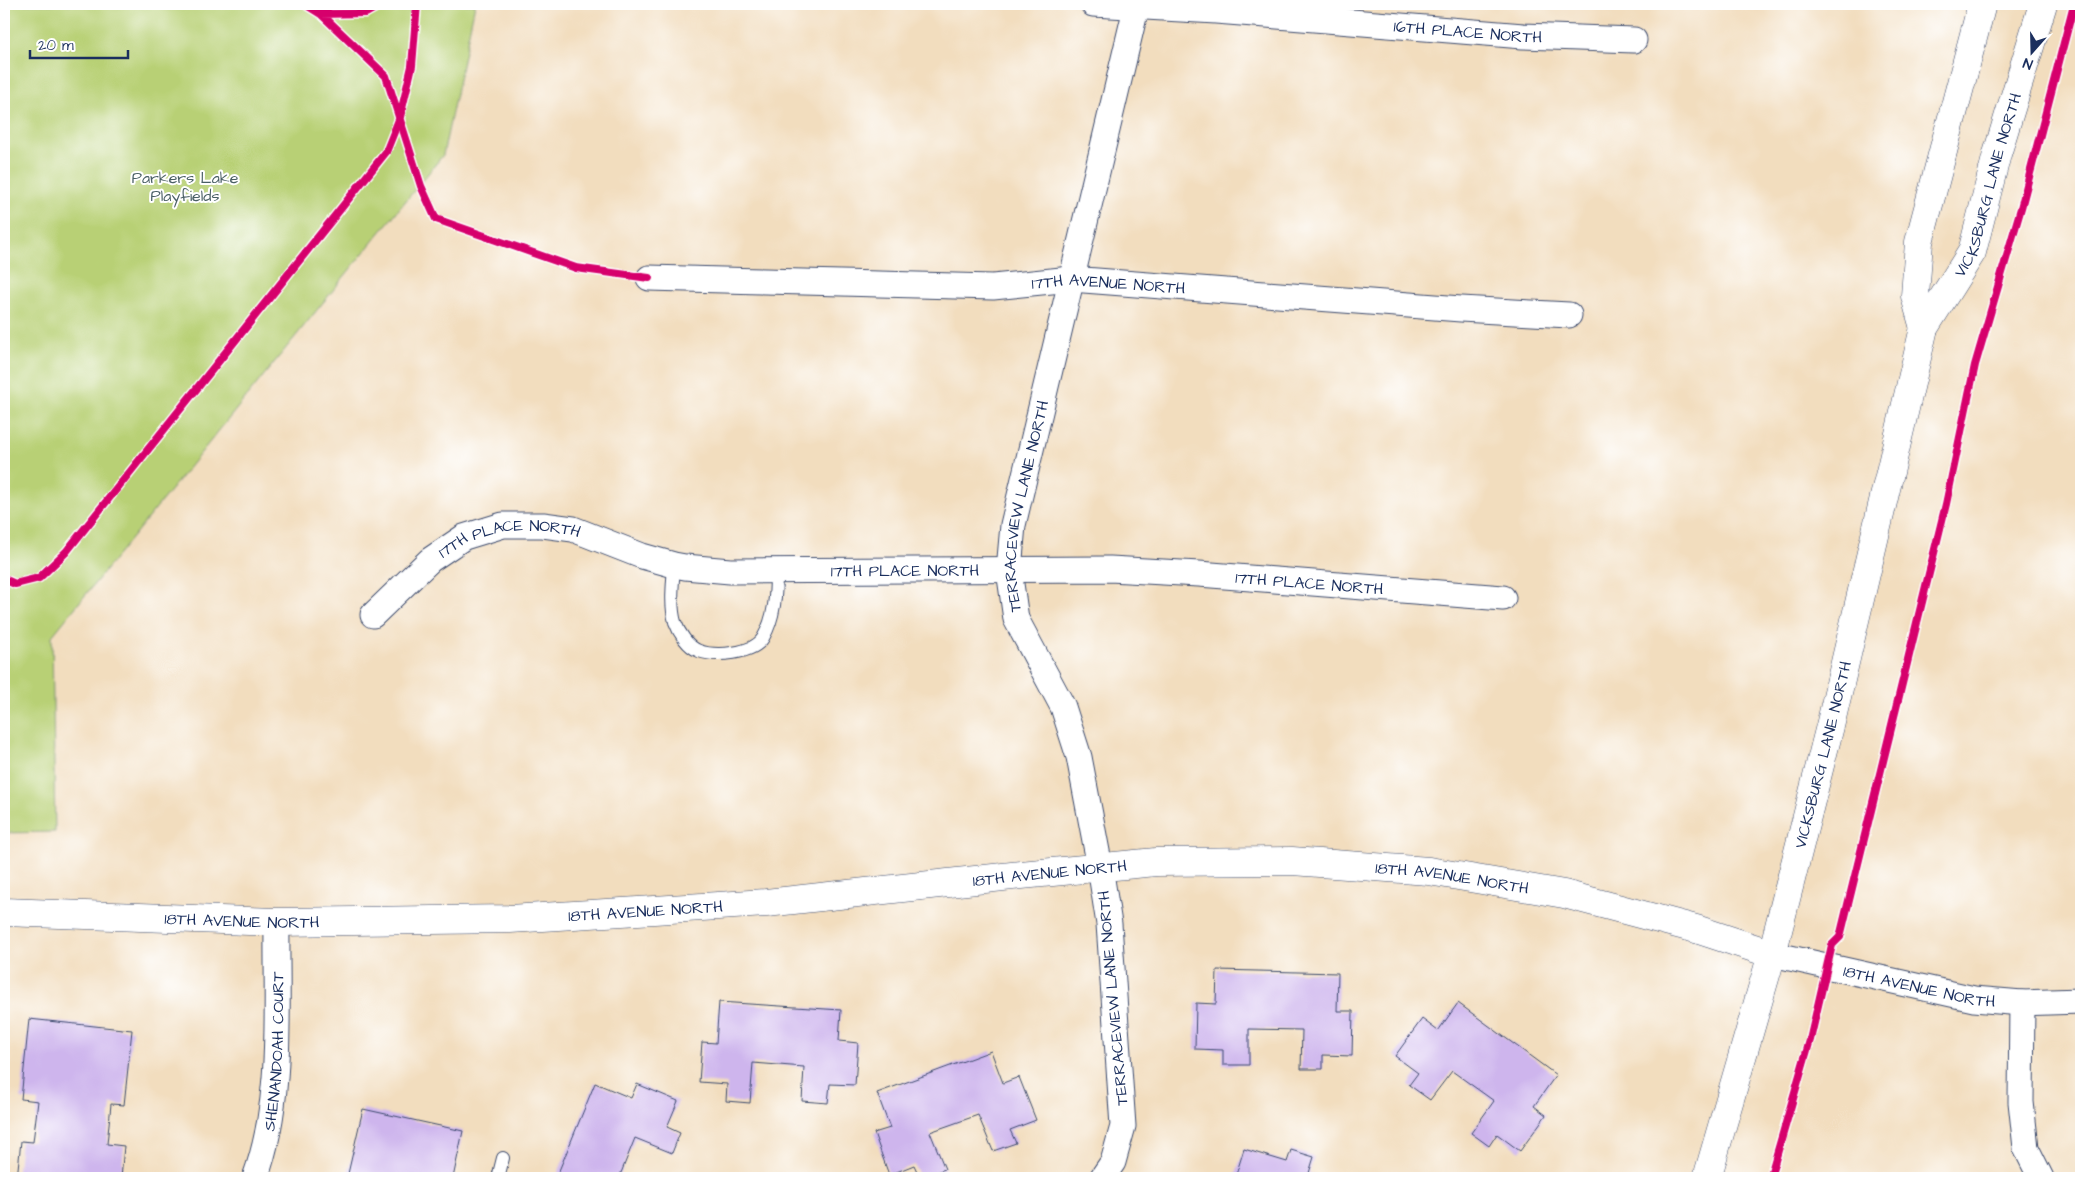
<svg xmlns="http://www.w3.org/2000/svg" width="2085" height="1182" viewBox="0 0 2085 1182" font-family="'Architects Daughter',sans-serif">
<rect width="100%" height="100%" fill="#fff"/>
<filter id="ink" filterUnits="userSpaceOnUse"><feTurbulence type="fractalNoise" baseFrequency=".02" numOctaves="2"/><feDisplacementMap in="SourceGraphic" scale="10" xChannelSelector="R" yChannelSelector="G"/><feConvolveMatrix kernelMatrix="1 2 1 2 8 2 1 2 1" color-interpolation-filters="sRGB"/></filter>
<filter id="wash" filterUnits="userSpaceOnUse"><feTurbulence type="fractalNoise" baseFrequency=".0096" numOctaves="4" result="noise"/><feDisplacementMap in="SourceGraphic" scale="20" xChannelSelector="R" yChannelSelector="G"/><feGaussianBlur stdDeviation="1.12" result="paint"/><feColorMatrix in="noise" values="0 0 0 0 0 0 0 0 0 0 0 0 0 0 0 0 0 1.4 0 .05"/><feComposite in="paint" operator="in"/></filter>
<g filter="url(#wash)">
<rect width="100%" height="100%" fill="#f2ddbe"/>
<path fill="#b8d074" stroke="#6a8069" d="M4 4H475L443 155 52 636 55 832 4 833Z"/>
<g id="blocks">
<path fill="#ceb5ed" d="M1217 970 1338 973 1337 1011H1353L1352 1056 1323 1055V1069H1301L1302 1030 1249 1029V1065H1223V1050L1195 1049 1196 1003 1216 1004Z
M719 1002 841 1010 839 1041 858 1043 855 1085 830 1084 828 1103 802 1101 804 1067 753 1063 750 1103 726 1101 727 1084 699 1082 702 1042 716 1043Z
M1458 1003 1556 1075 1534 1106 1546 1115 1520 1151 1497 1134 1489 1146 1471 1133 1494 1101 1452 1071 1430 1100 1409 1085 1418 1073 1395 1056 1422 1019 1438 1031Z
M29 1019 132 1030 124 1105 111 1104 107 1144 124 1146 121 1178H17L21 1141 33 1142 38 1101 21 1099Z
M991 1051 1003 1083 1019 1077 1036 1120 1010 1130 1016 1143 993 1151 978 1115 930 1132 945 1169 920 1178 914 1165 889 1175 874 1133 890 1128 877 1093Z
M595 1083 631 1098 637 1084 678 1101 667 1127 680 1133 672 1153 635 1138 619 1178H556Z
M363 1109 463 1131 453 1178H347Z
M1244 1149 1287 1162 1291 1150 1314 1157 1309 1173 1325 1178H1235Z"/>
</g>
</g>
<g filter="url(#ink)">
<use href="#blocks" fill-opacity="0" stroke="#3b496c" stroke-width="1"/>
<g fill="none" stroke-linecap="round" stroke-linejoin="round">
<defs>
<path id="service" d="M674 565C673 583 670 604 675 622 679 633 688 647 699 651 716 657 753 654 763 638 775 617 776 594 776 571
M498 1178 503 1158"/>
<g id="minor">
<path id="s1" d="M1093 4 1216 11 1523 36 1634 40"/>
<path id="s2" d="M649 278 993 287 1071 279 1461 309 1569 315"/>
<path id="s3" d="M373 615 430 560 464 537 503 525H543L573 529 642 556 674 565 685 567 730 571 1110 569 1199 574 1503 598"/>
<path id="s4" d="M1772 954 1974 999 2022 1003 2081 1001"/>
<path d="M2022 1003 2021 1102 2026 1148 2041 1178"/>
<path id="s5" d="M255 1178C284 1100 276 1004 277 922"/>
<path id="s6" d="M1102 1178 1113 1162 1123 1126 1109 924 1100 867 1079 757 1063 707 1016 619 1009 570 1013 525 1137 4"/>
</g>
<g id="tertiary">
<path id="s7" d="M4 912 277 922 510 919 766 903 1021 875 1156 862 1292 861 1429 871 1564 894 1696 929 1772 954"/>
</g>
<g id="secondary">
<path d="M1924 328 1915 296 1919 242 1982 4"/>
<path id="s8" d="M1707 1178 1772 954 1831 722 1924 328 1972 252 1997 154 2043 4"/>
</g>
</defs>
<use href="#service" stroke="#3b496c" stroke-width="14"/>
<use href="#minor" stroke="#3b496c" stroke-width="27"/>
<use href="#tertiary" stroke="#3b496c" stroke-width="29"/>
<use href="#secondary" stroke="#3b496c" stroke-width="29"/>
<use href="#service" stroke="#fff" stroke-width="12"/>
<use href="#minor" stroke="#fff" stroke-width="25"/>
<use href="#tertiary" stroke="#fff" stroke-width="28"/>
<use href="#secondary" stroke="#fff" stroke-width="28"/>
<defs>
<path id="cycleway" d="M305 4 321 14 366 13 382 4
M321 14 386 76 421 186 436 219 576 268 649 278
M4 579 15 584 39 578 66 552 386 152 400 117 412 66 417 4
M1770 1178 1810 1040 1832 945 1840 937 1946 504 1975 365 2021 208 2074 4"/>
</defs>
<use href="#cycleway" stroke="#fff" stroke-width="11"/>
<use href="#cycleway" stroke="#d6006c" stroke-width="8"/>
</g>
</g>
<g text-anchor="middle" stroke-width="4" stroke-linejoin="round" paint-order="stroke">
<g font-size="16" fill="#1b2f5e" stroke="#fff">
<text dy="6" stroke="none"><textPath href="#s1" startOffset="376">16TH PLACE NORTH</textPath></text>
<text dy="6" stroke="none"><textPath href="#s8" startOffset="1036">VICKSBURG LANE NORTH</textPath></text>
<text dy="6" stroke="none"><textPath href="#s2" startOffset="460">17TH AVENUE NORTH</textPath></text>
<text dy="6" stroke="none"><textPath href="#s6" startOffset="696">TERRACEVIEW LANE NORTH</textPath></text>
<text dy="6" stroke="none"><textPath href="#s3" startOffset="165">17TH PLACE NORTH</textPath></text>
<text dy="6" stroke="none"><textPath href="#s3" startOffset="570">17TH PLACE NORTH</textPath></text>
<text dy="6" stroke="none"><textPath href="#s3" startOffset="975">17TH PLACE NORTH</textPath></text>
<text dy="6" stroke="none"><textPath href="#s8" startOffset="439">VICKSBURG LANE NORTH</textPath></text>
<text dy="6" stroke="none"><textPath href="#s7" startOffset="1048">18TH AVENUE NORTH</textPath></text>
<text dy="6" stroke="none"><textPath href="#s7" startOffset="1452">18TH AVENUE NORTH</textPath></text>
<text dy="6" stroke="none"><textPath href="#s7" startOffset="642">18TH AVENUE NORTH</textPath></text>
<text dy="6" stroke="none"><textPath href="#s7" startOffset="238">18TH AVENUE NORTH</textPath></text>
<text dy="6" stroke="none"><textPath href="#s4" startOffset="151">18TH AVENUE NORTH</textPath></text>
<text transform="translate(1112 998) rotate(-95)" y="6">TERRACEVIEW LANE NORTH</text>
<text dy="6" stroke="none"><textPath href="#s5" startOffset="129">SHENANDOAH COURT</textPath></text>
</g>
<g font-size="16" fill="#4a5f65" stroke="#fff">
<text x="185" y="183">Parkers Lake<tspan x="185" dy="18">Playfields</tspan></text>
</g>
</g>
<rect width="2085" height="1182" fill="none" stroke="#fff" stroke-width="20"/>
<g transform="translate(2032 52) rotate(200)" stroke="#ffffff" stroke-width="4" paint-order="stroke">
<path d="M0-4L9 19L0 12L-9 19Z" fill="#1b2f5e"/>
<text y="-8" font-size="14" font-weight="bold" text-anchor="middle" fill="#1b2f5e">N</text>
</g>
<path d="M30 50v8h98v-8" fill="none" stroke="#1b2f5e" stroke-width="2.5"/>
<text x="38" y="50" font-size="15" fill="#1b2f5e" stroke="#ffffff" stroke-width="4" paint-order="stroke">20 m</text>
</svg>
